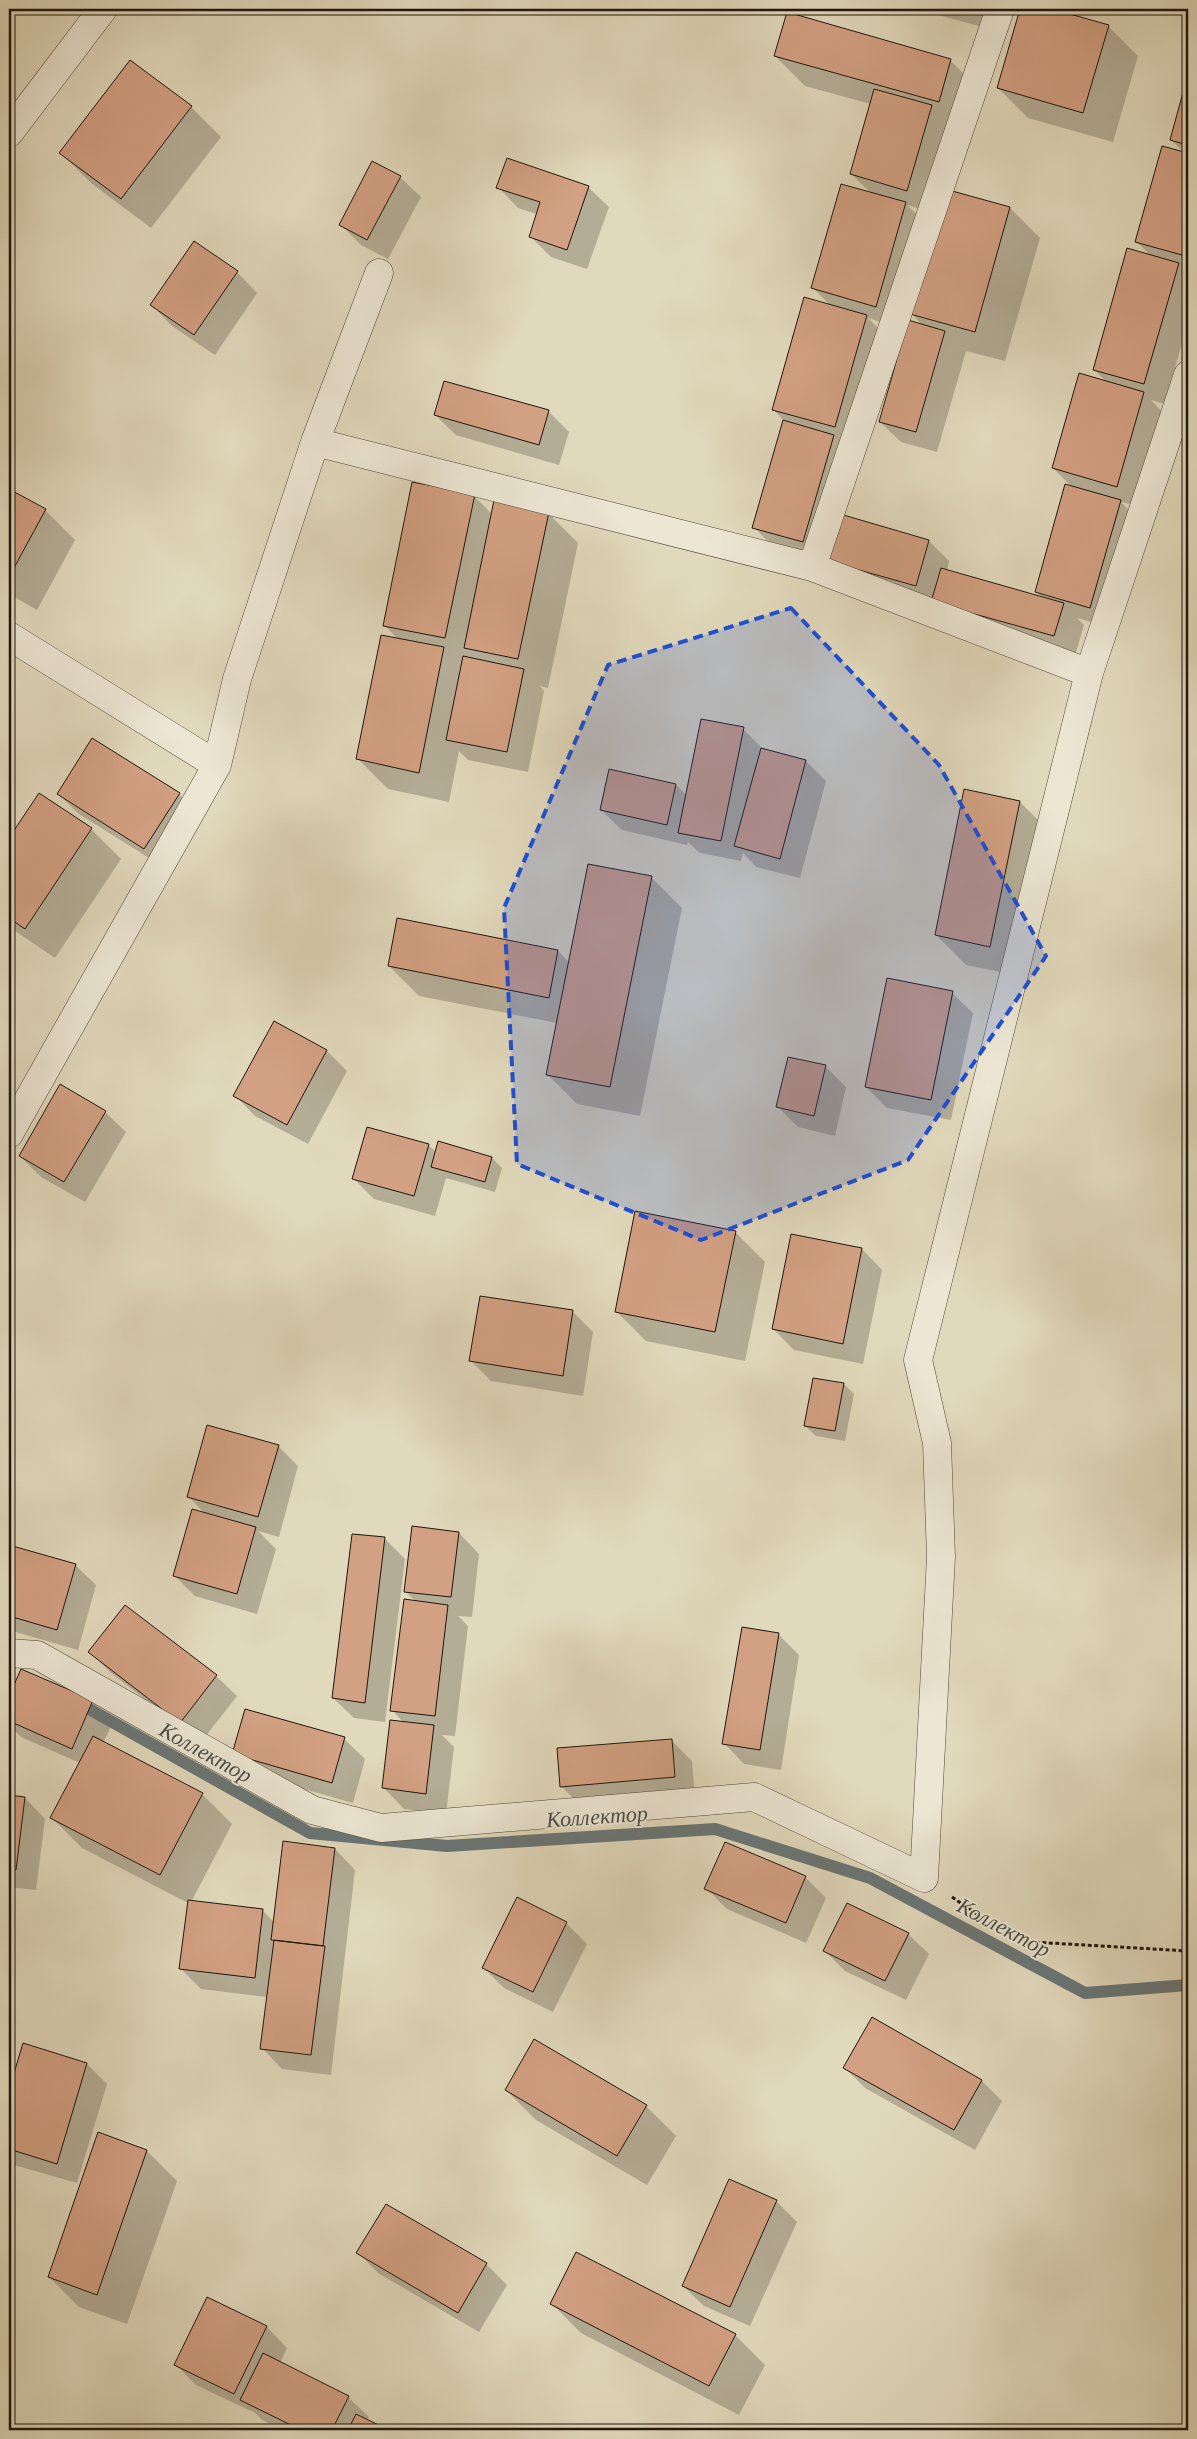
<svg xmlns="http://www.w3.org/2000/svg" width="1197" height="2439" viewBox="0 0 1197 2439" font-family="Cardo,serif">
<rect width="100%" height="100%" fill="#e1d9bc"/>
<filter id="stains"><feTurbulence type="fractalNoise" baseFrequency=".004" numOctaves="4"/><feColorMatrix values="0 0 0 0 .2 0 0 0 0 .09 0 0 0 0 .02 0 0 0 .5 -.17"/></filter>
<radialGradient id="worn" r=".72"><stop offset=".6" stop-color="#630" stop-opacity="0"/><stop offset="1" stop-color="#630" stop-opacity=".3"/></radialGradient>
<path fill="#0003" d="M916 9H992L986 28Z
M1021 9H1048L1108 26 1138 56 1113 142 1028 118 998 88Z
M775 56 950 60 980 90 927 211 907 205 926 223 897 327 868 318 896 346 865 456 850 452 824 562 774 548 754 527 784 421 773 409 831 306 813 288 871 193 851 174 871 104 805 86Z
M1188 78V271L1184 269 1188 274V321L1165 404 1151 400 1164 414 1138 506 1121 502 1141 522 1111 628 1077 618 1084 625 1075 656 829 561 929 541 949 561 947 571 1043 598 1036 592 1073 488 1053 468 1107 383 1094 369 1151 256 1136 241 1185 153 1171 140Z
M191 107 221 137 151 228 91 183 61 153Z
M400 177 421 197 388 259 361 245 340 224Z
M498 187H588L609 207 587 269 551 257 530 236 537 214 518 208Z
M946 191 1010 208 1040 238 1005 361 966 351 937 452 901 442 880 422 923 326 912 314Z
M237 272 257 293 215 355 172 326 152 305Z
M548 411 569 432 559 465 456 435 435 415Z
M9 491 45 510 75 540 37 610 9 594Z
M474 496 492 514 548 513 578 543 548 688 540 686 544 691 528 772 468 760 459 751 449 802 388 789 358 759 398 639 384 625Z
M743 729 764 750 806 761 826 781 800 878 756 867 743 853 741 861 700 853 688 842 687 845 622 830 601 810 610 770 676 785 687 796Z
M39 794 91 829 121 859 55 958 9 927V840Z
M58 794H179L199 815 165 868 79 814Z
M1020 802 1050 832 1020 976 966 965 936 935Z
M589 865 652 878 682 908 640 1116 577 1104 547 1074 557 1023 419 996 389 966 398 919 558 951 570 963Z
M952 993 973 1013 951 1120 887 1108 866 1087Z
M274 1023 327 1051 347 1071 308 1144 255 1116 235 1095Z
M825 1066 846 1087 835 1136 798 1127 778 1107Z
M105 1112 126 1132 85 1202 41 1177 20 1156Z
M428 1145 436 1152 492 1158 502 1168 495 1192 446 1178 435 1216 374 1199 354 1179Z
M735 1232 765 1262 745 1361 646 1341 616 1311Z
M792 1235 862 1249 882 1270 863 1364 794 1350 773 1329Z
M481 1297 573 1312 593 1332 583 1396 491 1381 471 1361Z
M844 1384 854 1394 845 1441 816 1436 805 1426Z
M278 1446 298 1466 279 1537 258 1531 276 1549 257 1614 195 1596 175 1576 206 1515 189 1497Z
M459 1533 479 1554 472 1617 458 1616 468 1626 455 1736 442 1735 454 1747 446 1814 404 1809 384 1788 404 1723 392 1710 416 1602 405 1591Z
M384 1538 405 1559 385 1722 354 1718 333 1698Z
M9 1546 75 1565 96 1585 78 1650 9 1630Z
M743 1629 779 1635 799 1655 781 1770 744 1764 724 1743Z
M90 1652 216 1676 237 1696 201 1742 111 1673Z
M22 1671 92 1702 113 1722 103 1743 202 1794 232 1824 191 1902 262 1910 275 1923 335 1849 355 1870 331 2075 282 2069 262 2048 267 1997 201 1989 180 1968 188 1903 82 1848 52 1818 80 1763 21 1737 9 1725V1699Z
M344 1739 365 1759 353 1803 254 1775 234 1754Z
M672 1741 692 1761 695 1797 582 1807 561 1786Z
M9 1796 25 1798 45 1819 36 1890 9 1887Z
M805 1877 826 1898 806 1943 727 1909 706 1888Z
M518 1899 566 1923 587 1944 553 2012 504 1988 484 1968Z
M908 1934 929 1954 906 2000 845 1971 824 1950Z
M872 2019 982 2081 1002 2101 975 2150 865 2088 844 2067Z
M24 2045 87 2064 107 2084 77 2183 14 2165 9 2159V2095Z
M506 2090 646 2106 676 2136 647 2185 536 2120Z
M147 2151 177 2181 127 2324 79 2307 49 2277Z
M776 2201 797 2222 750 2326 704 2306 683 2286Z
M386 2206 486 2264 507 2285 479 2332 378 2273 358 2253Z
M208 2298 267 2327 287 2348 280 2363 348 2397 369 2417 367 2421 387 2430H282L262 2420 255 2413 196 2385 175 2364Z
M551 2303 735 2335 765 2365 739 2415 581 2333Z"/>
<g fill="none" stroke-linecap="round" stroke-linejoin="round">
<path stroke="#697676" stroke-width="12" d="M75 1701 310 1833 447 1846 715 1829 870 1878 1085 1993 1188 1985"/>
</g>
<path fill="#d2a082" stroke="#1f150d" d="M1020 9H1052L1109 25 1083 113 997 88Z
M787 12 951 59 939 102 774 56Z
M130 60 192 106 121 199 59 153Z
M1188 74V145L1170 140Z
M874 89 932 105 907 191 850 174Z
M1162 146 1188 153V232L1182 255 1135 242Z
M507 158 589 186 567 250 529 237 540 202 496 188Z
M372 161 401 176 367 240 339 225Z
M841 184 906 202 876 307 811 288Z
M945 189 1010 207 975 332 910 314Z
M194 241 238 271 194 335 150 305Z
M1127 248 1179 263 1144 384 1093 370Z
M804 297 867 315 835 427 772 410Z
M908 320 945 331 916 432 879 422Z
M1079 373 1144 392 1117 487 1052 468Z
M444 381 549 410 539 445 434 415Z
M783 420 834 435 803 542 752 528Z
M412 482 475 494 445 638 383 626Z
M1065 484 1121 500 1090 608 1035 592Z
M9 489 46 509 9 577Z
M494 500 549 512 518 659 464 648Z
M840 514 929 540 916 586 827 561Z
M941 568 1064 603 1054 636 931 602Z
M381 635 444 647 419 773 356 759Z
M463 656 524 669 507 752 446 740Z
M701 719 744 727 721 841 678 833Z
M92 738 180 793 144 849 57 794Z
M761 748 806 760 780 859 734 846Z
M609 769 676 784 667 825 600 810Z
M964 789 1020 801 990 947 935 935Z
M39 793 92 828 25 929 9 918V838Z
M588 864 652 876 610 1087 546 1075Z
M397 918 558 950 549 998 388 966Z
M887 978 953 991 931 1100 865 1087Z
M274 1021 327 1050 287 1125 233 1096Z
M788 1057 826 1065 814 1116 776 1107Z
M60 1084 106 1111 64 1182 19 1156Z
M367 1127 429 1144 414 1196 352 1179Z
M438 1141 492 1157 485 1182 431 1167Z
M635 1211 736 1231 715 1332 615 1312Z
M791 1234 862 1248 843 1344 772 1329Z
M480 1296 573 1310 563 1376 469 1361Z
M813 1378 844 1383 835 1431 804 1426Z
M207 1425 279 1445 258 1517 187 1497Z
M192 1509 256 1527 237 1594 173 1576Z
M412 1526 459 1532 451 1597 404 1592Z
M352 1534 385 1537 365 1703 332 1698Z
M9 1545 76 1564 57 1630 9 1616Z
M404 1599 448 1605 435 1716 390 1711Z
M125 1605 217 1675 180 1723 88 1652Z
M742 1627 779 1633 760 1750 722 1744Z
M21 1669 93 1700 72 1749 9 1721V1696Z
M245 1709 345 1737 332 1783 232 1754Z
M390 1720 434 1725 426 1794 382 1788Z
M93 1736 203 1793 160 1875 50 1818Z
M672 1739 675 1777 560 1787 557 1748Z
M9 1795 25 1797 16 1870 9 1869Z
M283 1841 335 1848 323 1946 271 1940Z
M725 1842 806 1876 786 1923 704 1889Z
M517 1897 567 1922 533 1992 482 1968Z
M188 1900 263 1909 255 1978 179 1969Z
M847 1903 909 1933 885 1981 823 1951Z
M274 1940 325 1946 311 2055 260 2049Z
M872 2017 982 2080 954 2130 843 2068Z
M534 2039 647 2105 617 2156 505 2090Z
M23 2043 87 2063 57 2164 9 2149V2090Z
M98 2132 147 2150 97 2295 48 2277Z
M729 2179 777 2200 730 2307 682 2286Z
M386 2204 487 2263 458 2313 356 2253Z
M576 2252 736 2334 709 2386 550 2304Z
M207 2297 267 2326 234 2394 174 2365Z
M263 2353 349 2396 332 2430H301L240 2400Z
M356 2414 389 2430H348Z"/>
<g fill="none" stroke-linecap="round" stroke-linejoin="round">
<defs>
<path id="minor" d="M9 133 103 9
M315 442 812 567 1089 673
M812 567 1000 9
M9 636 217 765
M9 1134 217 765 237 679 315 442 379 273
M9 1653 37 1655 312 1810 381 1828 754 1797 924 1878 941 1557 937 1443 918 1360 1089 673 1188 375"/>
</defs>
<use href="#minor" stroke="#504639" stroke-width="29"/>
<path stroke="#1f150d" stroke-width="3" stroke-dasharray="4 2.5" stroke-linecap="butt" d="M952 1897 1016 1941 1188 1951"/>
<use href="#minor" stroke="#ece6d3" stroke-width="28"/>
</g>
<path fill="#1d4ed8" fill-opacity="0.2" stroke="#1d4ed8" stroke-width="4" stroke-dasharray="10 6" stroke-linejoin="round" d="M791 608 939 765 1046 956 908 1160 701 1240 517 1164 504 908 608 665Z"/>
<g text-anchor="middle" stroke-width="4" stroke-linejoin="round" paint-order="stroke">
<g font-size="22" font-style="italic" fill="#4a4e4a" stroke="#ece6d3">
<text transform="translate(206 1752) rotate(29)" y="8">Коллектор</text>
<text transform="translate(597 1816) rotate(-4)" y="8">Коллектор</text>
<text transform="translate(1004 1927) rotate(28)" y="8">Коллектор</text>
</g>
</g>
<rect width="1197" height="2439" fill="none" stroke="#e1d9bc" stroke-width="30"/>
<rect x="10" y="10" width="1177" height="2419" fill="none" stroke="#1f150d" stroke-width="2.5"/>
<rect x="15" y="15" width="1167" height="2409" fill="none" stroke="#1f150d"/>
<rect width="100%" height="100%" filter="url(#stains)"/>
<rect width="100%" height="100%" fill="url(#worn)"/>
</svg>
